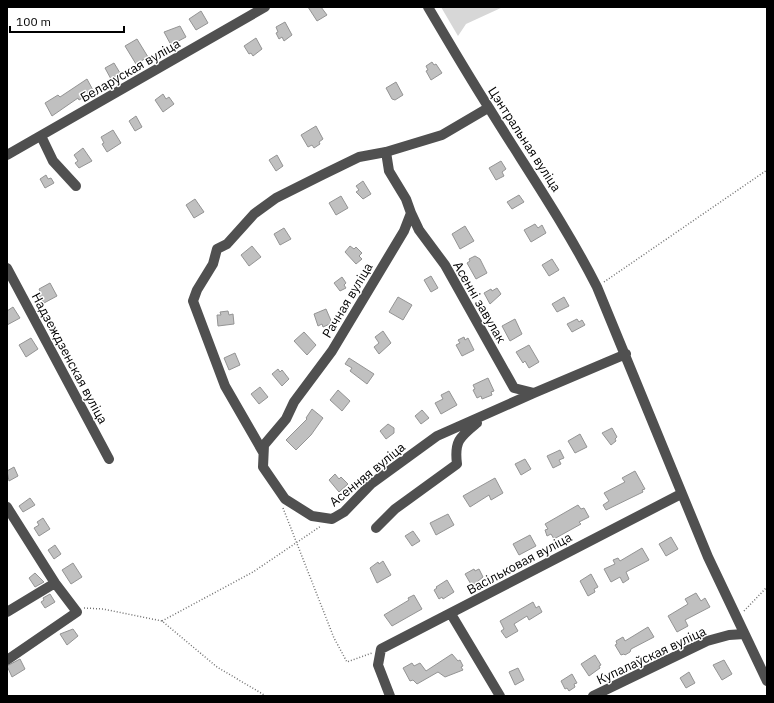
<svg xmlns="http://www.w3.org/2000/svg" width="774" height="703" viewBox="0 0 774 703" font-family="'IBM Plex Sans',sans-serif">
<rect width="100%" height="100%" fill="#fff"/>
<path fill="#d7d7d7" d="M441 7H503L466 24 458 36Z"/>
<path fill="#c0c0c0" stroke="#949494" d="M308 7H321L327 15 317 21Z
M201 11 208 23 196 30 189 19Z
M285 22 292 35 284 41 282 37 279 39 276 33 278 32 276 27Z
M180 26 186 37 171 45 164 32Z
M256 38 262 49 253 56 251 53 249 54 244 46Z
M137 39 148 57 136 64 125 46Z
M432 62 434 65 436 64 442 73 431 80 426 71 428 70 426 66Z
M114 63 120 73 111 79 105 68Z
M87 79 94 92 90 94 91 96 86 100 84 97 79 100 78 98 52 116 45 103 58 95 60 97Z
M396 82 403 95 395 100 392 99 386 88Z
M163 94 166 99 169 97 174 104 163 112 155 100Z
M136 116 142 127 135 131 129 121Z
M316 126 323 139 319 142 320 144 314 148 312 145 308 147 301 135Z
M113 130 121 143 107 152 102 144 104 143 101 137Z
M83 148 92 161 79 168 75 163 78 161 74 155Z
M277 155 283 166 276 171 269 160Z
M501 161 506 169 502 172 504 176 496 180 489 168Z
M46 175 48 179 51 178 54 183 45 188 40 179Z
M363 181 371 194 363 199 356 192 359 190 356 186Z
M519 195 524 202 512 209 507 202Z
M341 196 348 208 336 215 329 203Z
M195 199 204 212 194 218 186 205Z
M535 224 538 228 542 225 546 233 531 242 524 230Z
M465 226 474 241 460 249 452 234Z
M284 228 291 239 280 245 274 234Z
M252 246 261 257 249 266 241 255Z
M350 246 354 249 356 247 362 253 359 256 362 259 356 264 345 252Z
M475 256 480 259 487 273 476 279 467 263 470 261 469 259Z
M552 259 559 270 549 276 542 265Z
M431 276 438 288 431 292 424 280Z
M342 277 346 283 344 285 346 288 340 291 334 283Z
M50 283 57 296 44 303 39 295 41 293 39 289Z
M497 288 501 294 490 304 484 293 491 289 492 291Z
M398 297 412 305 403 320 389 312Z
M564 297 569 306 557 312 552 304Z
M13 307 20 318 7 325V311Z
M326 309 332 323 323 327 322 324 318 326 314 314Z
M228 311 229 315 233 314 234 324 218 326 217 315H221L220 312Z
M515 319 522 334 510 341 502 326Z
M577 319 579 322 582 320 585 325 572 332 567 324Z
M383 331 391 343 379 354 374 347 379 343 375 337Z
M304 332 316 345 307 355 294 341Z
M464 337 465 340 468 338 474 350 462 356 456 345 460 343 458 340Z
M31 338 38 349 26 357 19 345Z
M529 345 539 362 529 368 525 361 523 363 516 352Z
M235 353 240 365 229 370 224 358Z
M349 358 374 374 367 384 350 371 352 368 345 364Z
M278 369 280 372 282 370 289 379 282 386 272 374Z
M488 378 494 391 491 392 492 395 482 399 481 396 477 398 473 390 475 389 473 385Z
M260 387 268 397 259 404 251 394Z
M338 390 350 401 342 411 330 400Z
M449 391 457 405 441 414 435 403 443 399 441 395Z
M312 409 323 418 311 435 296 450 286 440 307 419 306 418Z
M422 410 429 418 421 424 415 416Z
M388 424 394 428V433L386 439 380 431Z
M612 428 617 437 615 439 616 441 611 445 602 433Z
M580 434 587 447 575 453 568 441Z
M560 450 564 458 559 460 561 464 553 468 547 456Z
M525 459 531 469 521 475 515 464Z
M14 467 18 476 9 481 7 471Z
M635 471 645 489 642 490 643 492 606 510 603 505 609 501 604 493 625 482 622 478Z
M335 474 339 479 341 477 348 484 339 492 329 480Z
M495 478 503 493 491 500 489 495 470 507 463 496Z
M30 498 35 505 23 512 19 506Z
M578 505 581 509 584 508 589 517 579 522 581 524 554 539 551 534 547 536 545 530 548 529 545 524Z
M448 514 454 525 436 535 430 523Z
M43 518 50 529 39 536 34 528 39 525 37 522Z
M413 531 420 541 412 546 405 536Z
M530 535 536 546 519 555 513 544Z
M671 537 678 549 666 556 659 544Z
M55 545 61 554 54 559 48 550Z
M642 548 649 560 626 572 629 579 623 583 620 577 611 582 604 569 615 564 613 560 618 558 620 561Z
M383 561 391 575 377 583 370 568 378 562 379 564Z
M73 563 82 577 71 584 62 570Z
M474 569 475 571 479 569 483 577 472 586 465 574Z
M35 573 44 582 35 587 29 578Z
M591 574 598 587 594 589 595 592 588 596 580 581Z
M447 580 454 592 443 599 442 597 439 599 434 590 437 588 436 587Z
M696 593 701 601 705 598 710 607 685 620 688 626 677 632 668 616 688 604 685 599Z
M50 594 55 602 45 608 41 602 44 600 43 598Z
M414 595 422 609 392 626 384 615 409 600 408 598Z
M533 602 536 608 539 606 542 612 529 620 527 616 514 624 518 631 506 638 501 631 504 629 500 621Z
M648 627 654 637 631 649 630 652 625 655 624 654 621 655 615 645 617 644 616 641 623 637 625 641Z
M73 629 78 636 67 645 60 634Z
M452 654 458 661 460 660 463 666 461 667 463 670 445 677 438 672 417 684 413 680 410 681 403 668 412 663 414 666 420 663 426 671Z
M595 655 601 665 599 666 600 668 589 676 581 664Z
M20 659 25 669 12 677 7 666Z
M724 660 732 674 722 680 713 665Z
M518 668 524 680 515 685 509 672Z
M689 672 695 683 686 688 680 678Z
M572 674 577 683 574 684 575 687 569 691 567 688 565 689 561 681Z"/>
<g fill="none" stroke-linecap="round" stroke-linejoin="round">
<path stroke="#727272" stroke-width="1.5" stroke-dasharray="1 2" stroke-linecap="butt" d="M604 282 767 170
M283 508 334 638 347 662 372 653
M84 608 103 609 162 621 217 667 266 696
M744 611 767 587
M162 621 253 572 321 526"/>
<path stroke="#505050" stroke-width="10" d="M428 7C448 41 468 75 489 108 526 168 565 224 597 287L708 557 767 681
M41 136 53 161 76 186
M386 152 389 171 406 199 411 213 404 231 332 351 294 402 286 419 264 445 263 467 285 499 312 516 332 519 344 512 371 484 437 436 534 393 626 354
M7 155 265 7
M411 213 419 230 445 265 514 388 534 393
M7 268 109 459
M263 452 225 386 193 301 197 290 213 264 217 249 227 244 254 214 276 198 322 175 359 157 386 152 442 135 488 108
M7 507 55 583 77 612 7 660
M376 528 395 509 457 464C454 441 460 437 477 423
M7 612 55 583
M451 614 500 696
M390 696 378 665 381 649 681 494
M593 696 707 641 729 635 744 634"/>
</g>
<g text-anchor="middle" stroke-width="3" stroke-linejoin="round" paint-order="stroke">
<g font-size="13" fill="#000" stroke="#fff">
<text transform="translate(130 70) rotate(-30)" y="5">Беларуская вуліца</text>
<text transform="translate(525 139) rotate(57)" y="5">Цэнтральная вуліца</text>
<text transform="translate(347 300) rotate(-59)" y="5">Рачная вуліца</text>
<text transform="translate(480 302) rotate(60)" y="5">Асенні завулак</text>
<text transform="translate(70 358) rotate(62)" y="5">Надзеждзенская вуліца</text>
<text transform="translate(367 474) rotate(-39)" y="5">Асенняя вуліца</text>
<text transform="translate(519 563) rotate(-28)" y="5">Васільковая вуліца</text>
<text transform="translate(651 655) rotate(-25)" y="5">Купалаўская вуліца</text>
</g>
</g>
<rect width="774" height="703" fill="none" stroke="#000000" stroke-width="16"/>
<path d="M10 26v6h114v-6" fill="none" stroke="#000000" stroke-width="2"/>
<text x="16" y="26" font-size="12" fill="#000000" stroke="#ffffff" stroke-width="3" paint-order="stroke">100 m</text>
</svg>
